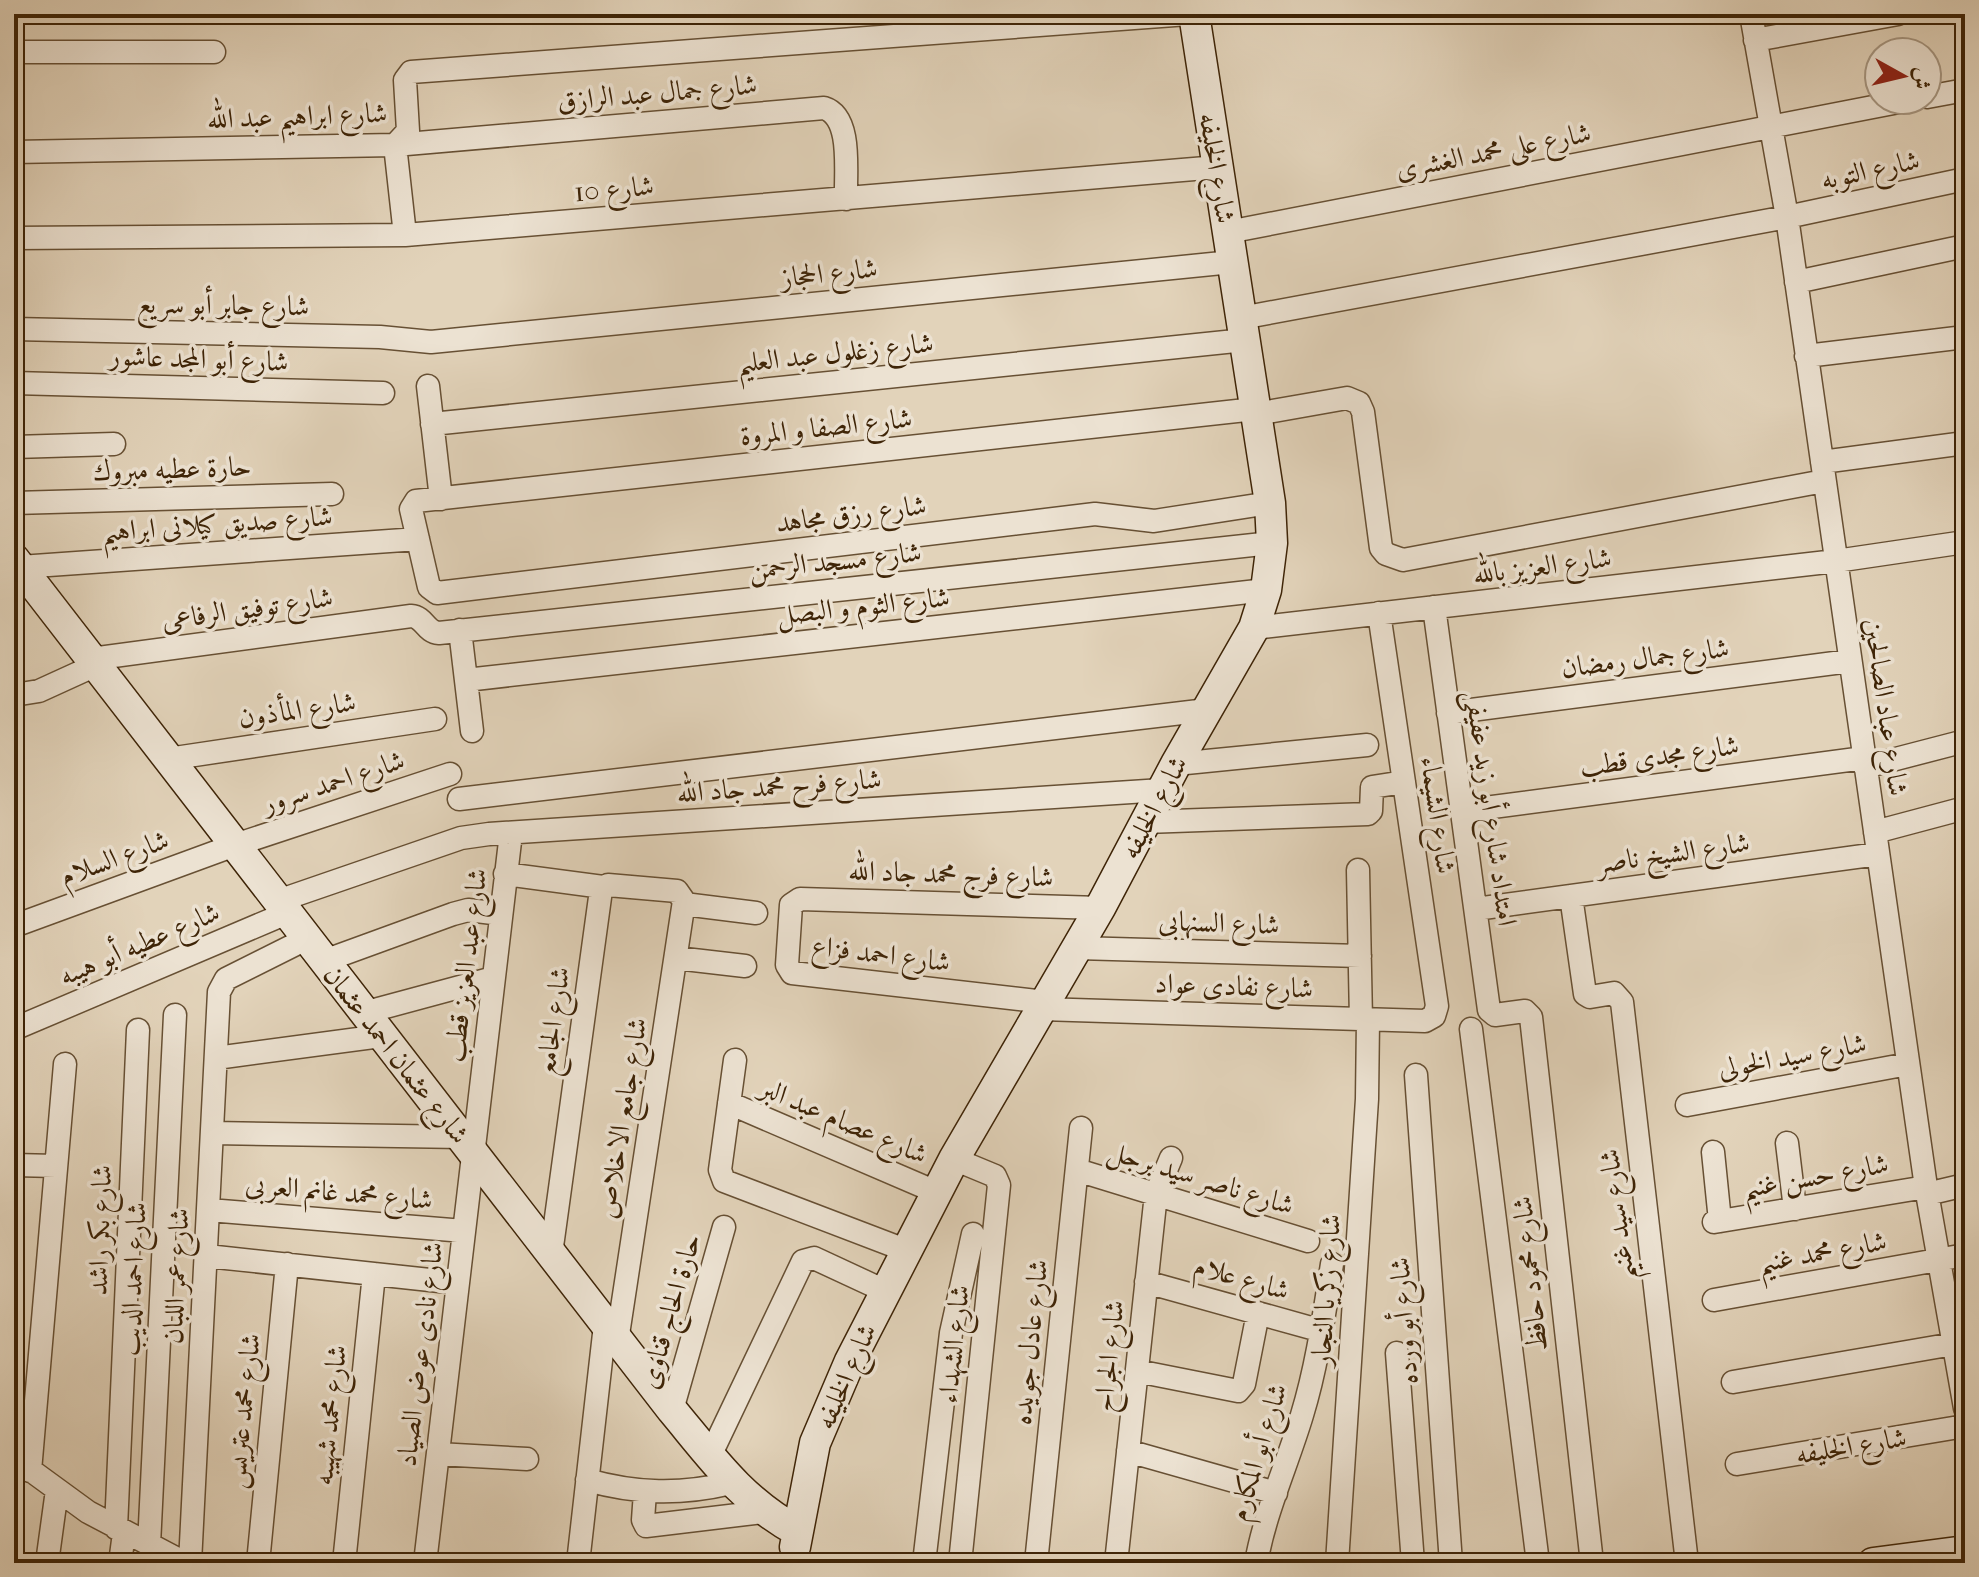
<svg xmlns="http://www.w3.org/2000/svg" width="1979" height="1577" viewBox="0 0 1979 1577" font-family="'IM FELL French Canon',Amiri,serif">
<rect width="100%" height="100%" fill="#e2d3ba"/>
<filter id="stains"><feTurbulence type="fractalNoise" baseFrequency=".0025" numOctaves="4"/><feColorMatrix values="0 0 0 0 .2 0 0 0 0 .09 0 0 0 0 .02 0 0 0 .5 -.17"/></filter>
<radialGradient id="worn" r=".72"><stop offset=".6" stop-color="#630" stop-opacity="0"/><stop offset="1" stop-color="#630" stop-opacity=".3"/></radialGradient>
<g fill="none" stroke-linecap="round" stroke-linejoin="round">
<defs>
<path id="street" d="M1751 14 1787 217 1926 1187 1965 1408
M1755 40 1898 14
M14 52H214
M1927 97 1965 90
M395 145 408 131 405 80 411 72 1188 14
M395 145 405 235
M14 152 395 145 824 108C853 117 845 173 846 199
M1228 232 1909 100
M14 238 405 235 1218 167
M1796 282 1965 246
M1241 318 1787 217 1965 179
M14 329 380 337 431 342 1232 262
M1806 356 1965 337
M14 383 383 393
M428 386 441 499
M1255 409 416 501 411 509 429 587 437 593 1095 514 1154 521 1270 503
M1256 414 1347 398 1359 403 1363 412 1381 548 1386 554 1403 560 1824 481
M432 424 1245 340
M14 447 114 444
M1822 462 1965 443
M14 503 332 494
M20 567 418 539
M1434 607 1489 1010 1495 1015 1525 1011 1531 1017 1592 1563
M1254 628 1836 561 1965 542
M460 630 472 731
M91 659 411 616C425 617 425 632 439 633L1272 543
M466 680 1266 590
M14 695 39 691 96 665
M1448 713 1850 661
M168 759 435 719
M1176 764 1367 745
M1865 767 1965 741
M459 799 1207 710
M1462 811 1864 758
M1145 822 1368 814 1371 811 1372 787 1404 782
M1875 832 1965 808
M1358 870 1361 1020
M505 874 603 887
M1571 896 1585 994 1590 997 1614 993 1622 1002 1687 1563
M278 901 461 838 489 834 1162 790
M684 904 756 913
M1476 909 1878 854
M14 926 235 845 450 774
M1077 948 1360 956
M676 958 745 966
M324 961 453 914 468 910 501 914
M1045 1002 792 973 787 965 791 905 800 899 1100 908
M1041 1009 1425 1021 1434 1016 1437 1006 1379 613
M363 1013 493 978
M14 1029 287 913
M1471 1029 1538 1563
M216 1058 381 1036
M735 1060 720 1170 724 1181 905 1250
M1416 1075 1451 1563
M729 1103 936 1192
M1687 1105 1908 1064
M213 1133 462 1137
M1787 1143 1795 1209
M1713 1152 1720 1221
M954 1159 995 1176 999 1185 960 1563
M14 1165 56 1166
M1077 1170 1308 1241
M1927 1194 1965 1185
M209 1210 464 1231
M1714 1222 1926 1187
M551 1254 601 890 608 885 677 891 684 901 617 1341
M207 1256 458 1283
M1146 1282 1322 1331
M1714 1300 1965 1255
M1397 1353 1413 1563
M1137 1371 1238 1391 1244 1384 1258 1313
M1733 1382 1965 1342
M672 1410 724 1227
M1128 1451 1276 1493
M438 1454 527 1459
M710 1456 803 1261 814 1258 885 1291
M14 1458 88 1512 185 1563
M1737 1464 1965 1426
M30 1471 65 1064
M587 1480C637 1494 680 1495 731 1483
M645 1492 643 1520 646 1526 763 1512
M116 1528 138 1030
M149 1545 175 1015
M47 1563 57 1490
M120 1563 124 1533
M190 1563 219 992 226 979 306 939
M258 1563 287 1264
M344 1563 374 1274
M425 1563 511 833
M578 1563 605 1325
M924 1563 951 1333 973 1234
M1036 1563 1081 1128
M1116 1563 1156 1194 1171 1158
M1256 1563C1265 1512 1287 1465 1302 1415 1317 1366 1324 1315 1332 1264
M1337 1563 1367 1099 1368 1020"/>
<path id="secondary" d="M14 559 672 1410C712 1458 741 1500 797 1531
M795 1547 815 1443 850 1361 954 1159 1100 908 1176 764 1254 628 1266 590 1272 543 1270 503 1194 14
M1873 1563 1965 1551"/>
</defs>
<use href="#street" stroke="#675034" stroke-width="25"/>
<use href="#secondary" stroke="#3e2407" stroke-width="33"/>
<use href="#street" stroke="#ece2d2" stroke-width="22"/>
<use href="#secondary" stroke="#ece2d2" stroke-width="30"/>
</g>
<g text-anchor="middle" stroke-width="7" stroke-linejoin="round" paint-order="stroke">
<g font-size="28" fill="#3e2407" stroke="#ece2d2">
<text transform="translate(657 92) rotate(-5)" y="10">شارع جمال عبد الرازق</text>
<text transform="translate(297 115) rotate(-2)" y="10">شارع ابراهيم عبد الله</text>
<text transform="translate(1493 150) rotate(-11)" y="10">شارع على محمد الغشرى</text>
<text transform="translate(1218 168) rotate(81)" y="10">شارع الخليفه</text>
<text transform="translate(1870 169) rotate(-12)" y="10">شارع التوبه</text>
<text transform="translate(614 188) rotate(-5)" y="10">شارع 10</text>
<text transform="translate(829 272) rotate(-6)" y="10">شارع الحجاز</text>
<text transform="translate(223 304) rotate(1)" y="10">شارع جابر أبو سريع</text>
<text transform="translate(835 352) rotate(-6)" y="10">شارع زغلول عبد العليم</text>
<text transform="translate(199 358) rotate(2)" y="10">شارع أبو المجد عاشور</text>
<text transform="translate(826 426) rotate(-6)" y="10">شارع الصفا و المروة</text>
<text transform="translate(172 468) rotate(-2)" y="10">حارة عطيه مبروك</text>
<text transform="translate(851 513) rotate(-7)" y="10">شارع رزق مجاهد</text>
<text transform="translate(217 523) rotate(-4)" y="10">شارع صديق كيلانى ابراهيم</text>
<text transform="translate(835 560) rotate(-6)" y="10">شارع مسجد الرحمن</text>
<text transform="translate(1542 565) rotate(-7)" y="10">شارع العزيز بالله</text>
<text transform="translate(863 605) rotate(-6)" y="10">شارع الثوم و البصل</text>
<text transform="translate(247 608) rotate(-8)" y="10">شارع توفيق الرفاعى</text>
<text transform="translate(1645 657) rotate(-7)" y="10">شارع جمال رمضان</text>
<text transform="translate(1887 707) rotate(82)" y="10">شارع عباد الصالحين</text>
<text transform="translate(297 709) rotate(-8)" y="10">شارع المأذون</text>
<text transform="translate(1659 755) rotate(-8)" y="10">شارع مجدى قطب</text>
<text transform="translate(333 781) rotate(-18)" y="10">شارع احمد سرور</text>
<text transform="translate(779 785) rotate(-4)" y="10">شارع فرح محمد جاد الله</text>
<text transform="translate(1153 807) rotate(-62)" y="10">شارع الخليفه</text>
<text transform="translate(1492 808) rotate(82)" y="10">امتداد شارع أبو زيد عفيفى</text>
<text transform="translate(1439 815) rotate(82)" y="10">شارع الشيماء</text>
<text transform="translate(1673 852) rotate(-8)" y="10">شارع الشيخ ناصر</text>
<text transform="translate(114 857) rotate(-20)" y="10">شارع السلام</text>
<text transform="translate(951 873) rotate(2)" y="10">شارع فرج محمد جاد الله</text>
<text transform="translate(1219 922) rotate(2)" y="10">شارع السنهابى</text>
<text transform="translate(139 943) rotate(-23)" y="10">شارع عطيه أبو هيبه</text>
<text transform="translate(881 953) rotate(7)" y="10">شارع احمد فزاع</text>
<text transform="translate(465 965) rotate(-83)" y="10">شارع عبد العزيز قطب</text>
<text transform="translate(1234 985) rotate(2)" y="10">شارع نفادى عواد</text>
<text transform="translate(552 1021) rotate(-82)" y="10">شارع الجامع</text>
<text transform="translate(397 1054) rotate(52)" y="10">شارع عثمان احمد عثمان</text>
<text transform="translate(1792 1055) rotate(-10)" y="10">شارع سيد الخولى</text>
<text transform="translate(621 1118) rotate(-81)" y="10">شارع جامع الاخلاص</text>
<text transform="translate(844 1120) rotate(23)" y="10">شارع عصام عبد البر</text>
<text transform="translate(1815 1175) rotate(-10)" y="10">شارع حسن غنيم</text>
<text transform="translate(1201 1177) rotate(17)" y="10">شارع ناصر سيد برجل</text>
<text transform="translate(339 1191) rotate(5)" y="10">شارع محمد غانم العربى</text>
<text transform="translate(1616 1215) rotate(-97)" y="10">شارع سيد غنيم</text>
<text transform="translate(99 1230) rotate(-88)" y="10">شارع بكر راشد</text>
<text transform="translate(1822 1251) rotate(-10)" y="10">شارع محمد غنيم</text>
<text transform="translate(1529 1274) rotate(-96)" y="10">شارع محمود حافظ</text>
<text transform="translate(175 1276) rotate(-87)" y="10">شارع عمر اللبان</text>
<text transform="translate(1242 1277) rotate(16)" y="10">شارع علام</text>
<text transform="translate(132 1279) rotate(-87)" y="10">شارع احمد الديب</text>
<text transform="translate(1325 1290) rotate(-86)" y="10">شارع زكريا النجار</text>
<text transform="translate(669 1311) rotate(-74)" y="10">حارة الحاج قناوى</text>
<text transform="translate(1403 1321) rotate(-94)" y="10">شارع أبو ورده</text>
<text transform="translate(1029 1342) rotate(-84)" y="10">شارع عادل جويده</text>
<text transform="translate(953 1344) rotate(-84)" y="10">شارع الشهداء</text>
<text transform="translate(419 1354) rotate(-83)" y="10">شارع نادى عوض الصياد</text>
<text transform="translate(1108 1356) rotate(-84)" y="10">شارع الجراح</text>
<text transform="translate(845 1376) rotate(-66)" y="10">شارع الخليفه</text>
<text transform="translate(242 1411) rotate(-84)" y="10">شارع محمد عتريس</text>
<text transform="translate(329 1415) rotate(-84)" y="10">شارع محمد شهيبه</text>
<text transform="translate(1851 1445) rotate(-9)" y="10">شارع الخليفه</text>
<text transform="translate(1257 1452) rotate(-73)" y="10">شارع أبو المكارم</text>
</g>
</g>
<rect width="1979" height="1577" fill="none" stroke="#e2d3ba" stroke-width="48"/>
<rect x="16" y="16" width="1947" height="1545" fill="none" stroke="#3e2407" stroke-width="4"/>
<rect x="24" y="24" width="1931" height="1529" fill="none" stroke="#3e2407" stroke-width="2"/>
<g transform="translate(1903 76) rotate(98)"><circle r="38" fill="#ece2d2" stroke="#a69681" stroke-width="2"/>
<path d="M0-6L14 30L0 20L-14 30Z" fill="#8f2418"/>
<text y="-12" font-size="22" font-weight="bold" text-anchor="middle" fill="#3e2407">ش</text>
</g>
<rect width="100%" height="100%" filter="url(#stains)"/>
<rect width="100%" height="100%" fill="url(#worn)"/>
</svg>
